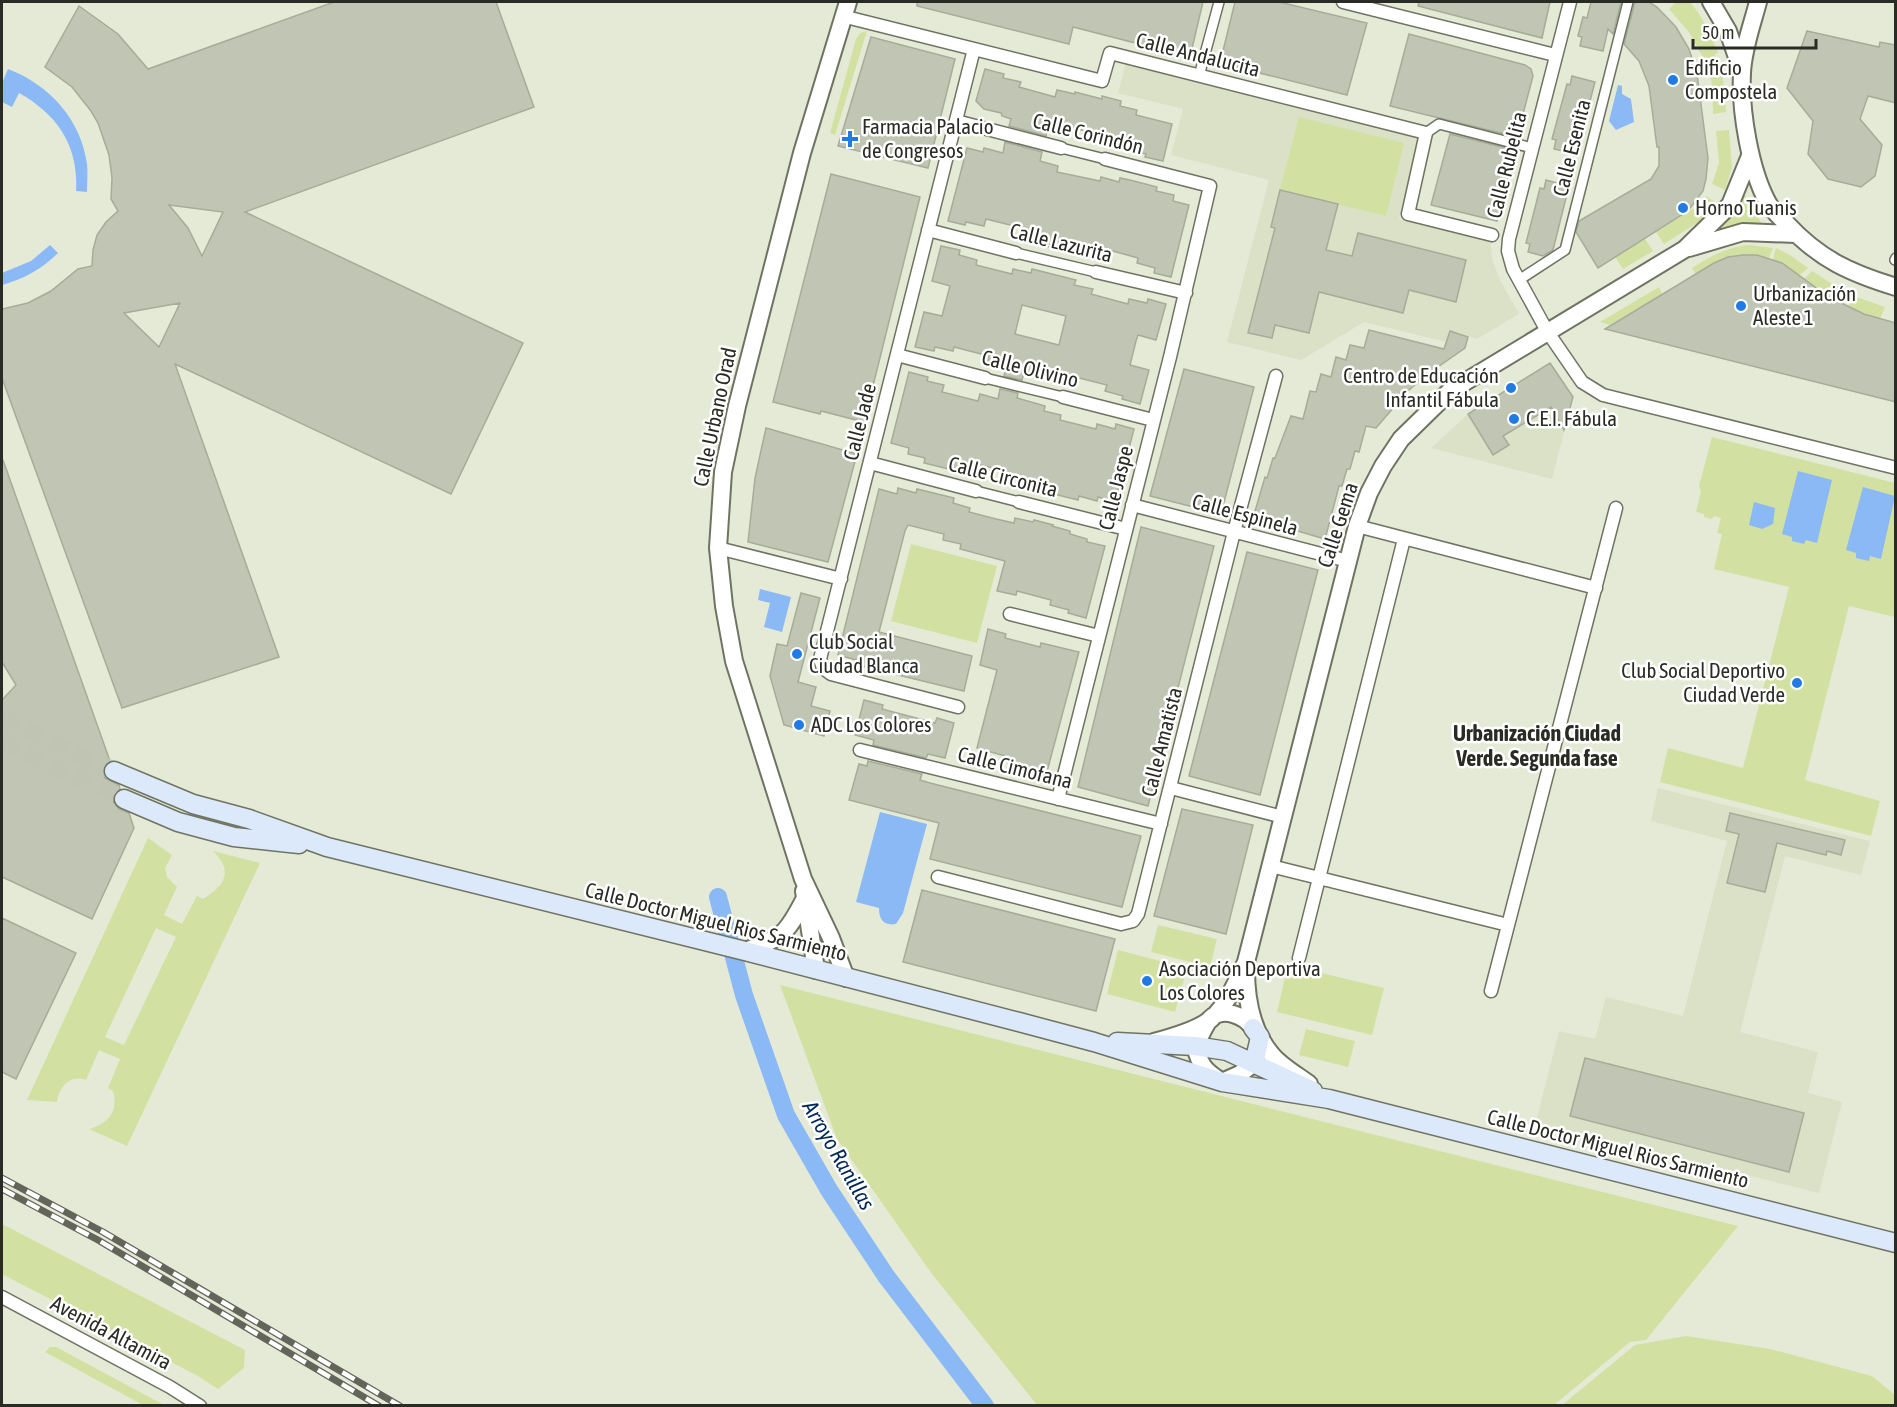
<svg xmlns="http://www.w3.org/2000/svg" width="1897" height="1407" viewBox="0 0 1897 1407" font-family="'Asap Condensed',sans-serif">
<rect width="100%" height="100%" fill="#e5ead6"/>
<path fill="#dae1c6" d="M1126 63 1419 137 1399 219 1491 242 1492 259 1499 278 1519 314 1477 339 1450 331 1447 342 1364 322 1301 360 1227 342 1269 180 1171 155 1183 109 1118 93Z
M1550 363 1573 397 1552 479 1431 448 1468 414Z
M1658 788 1870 841 1861 875 1785 856 1740 1032 1818 1052 1808 1093 1842 1102 1819 1193 1536 1122 1559 1031 1595 1039 1606 997 1683 1016 1727 841 1651 821Z"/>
<path fill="#d2e0a2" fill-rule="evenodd" d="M1676 2H1690C1703 17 1711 34 1718 53L1715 54V58L1705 61 1689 32 1669 9Z
M867 31 835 135 830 133 856 39 860 33Z
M1722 66 1726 112 1713 114 1712 86 1709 69Z
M1299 117 1404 143 1386 216 1280 190Z
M1729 130 1732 167 1725 190 1712 184 1719 163 1716 131Z
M1743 195H1745L1763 226 1718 231 1729 219Z
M1706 196 1717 203 1706 217 1664 244 1656 232 1696 207Z
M1645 239 1653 251 1623 269 1615 257Z
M1750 245 1773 248 1769 258C1740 251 1720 259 1696 274L1692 268C1711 256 1727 247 1750 245Z
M1776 248 1790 255 1808 268 1800 275 1773 259Z
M1812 271 1843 291 1838 302 1804 279Z
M1659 287 1662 294 1610 325 1600 322Z
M1854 296 1885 307 1880 319 1848 307Z
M1712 437 1895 483V617L1849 606 1805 780 1880 801 1871 836 1660 782 1668 748 1743 768 1789 587 1714 569 1722 534 1717 533 1721 518 1714 516 1712 519 1704 517V514L1696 512 1701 491 1699 486Z
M911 544 997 566 977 643 891 621Z
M148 838 172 855 165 868 167 877 177 887 164 915 182 924 197 896 203 899C225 885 234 872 213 851L260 863 127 1146 89 1129C108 1124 119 1111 113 1091L108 1088 120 1059 99 1050 86 1080C70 1074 59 1087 57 1102L27 1100ZM156 928 176 937 124 1045 105 1037Z
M1158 925 1217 939 1210 967 1151 952Z
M1118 950 1187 968 1175 1012 1107 994Z
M1288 965 1384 988 1372 1035 1277 1012Z
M780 985 1738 1226 1646 1340 1630 1342 1554 1405H1037L932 1274 837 1139Z
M1306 1029 1355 1041 1348 1067 1299 1055Z
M2 1224 245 1350 244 1368 218 1389 196 1375 2 1274Z
M1686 1336 1770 1349 1872 1376 1895 1395V1405H1562L1635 1345Z
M50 1347H56L164 1405H143L45 1352Z"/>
<path fill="#8ab9f6" d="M8 69C50 85 81 120 87 164 88 173 87 183 87 192L76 191C79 146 57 114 19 93L12 107 2 102V83Z
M1618 85 1622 86V94L1631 99 1634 122 1616 130 1609 121Z
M50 245 58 253C42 269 24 279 2 285V273L31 261Z
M1798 471 1832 480 1817 543 1806 540 1804 544 1792 541V537L1782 534Z
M1863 487 1895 496 1881 559 1870 556 1869 561 1856 558V553L1846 550Z
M1754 502 1775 508 1773 524 1762 529 1749 525Z
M760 589 791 597 782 632 764 627 770 603 758 600Z
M880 812 927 824 903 913 896 924C884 926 879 920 879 908L856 902Z"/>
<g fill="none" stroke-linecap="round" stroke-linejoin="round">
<path stroke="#8ab9f6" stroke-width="18" d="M718 897 744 995 786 1115 829 1190 886 1276 985 1406"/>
</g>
<path fill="#c1c5b3" stroke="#a7ac99" stroke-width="1.5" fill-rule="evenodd" d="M334 2H496L534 107 245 212 523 343 451 494 175 364 279 657 122 708 2 378V309L28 303 51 291 78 269 92 266 93 250 97 235 106 222 118 211 111 199 112 178 109 155 98 123 91 111 72 87 45 67 79 6 118 34 148 69ZM169 205 223 212 202 256 188 228ZM180 303 159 347 124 313Z
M917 2H1203L1190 57 1073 27 1069 44 917 6Z
M1235 2H1279L1367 23 1347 95 1220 63Z
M1419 2H1550L1542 38 1418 6Z
M1591 2H1621L1613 34 1608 29 1603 51 1580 46 1582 37 1578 36 1583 17 1587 18Z
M1635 2H1649L1657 7 1676 27 1689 49 1697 74 1708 158 1706 179 1703 191 1688 211 1598 268 1576 232 1579 221 1651 179 1659 166V147H1657L1649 86 1639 61 1624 44Z
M1807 31 1879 47 1880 42 1896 45V103L1868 96 1860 119 1882 145 1875 176 1861 187 1828 179 1808 154 1813 121 1787 88Z
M1409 34 1525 65 1531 69 1533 76 1517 137 1390 106Z
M871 37 955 59 928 168 838 146Z
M985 69 1004 74 1003 78 1021 82 1019 87 1055 97 1057 90 1075 94V92L1102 99V96L1121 101 1120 106 1137 110 1136 115 1172 124 1163 161 1145 157 1146 154 1127 149 1128 147 1110 142 1112 137 1077 129 1076 133 1058 128 1057 132 1047 131 1046 136 1009 126 1011 119 1002 116 1001 113 984 109 976 101Z
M1572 76 1595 82 1576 154 1554 149 1556 140 1552 139 1567 84 1570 85Z
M1450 134 1514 150 1497 221 1431 205Z
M1005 142 1042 152 1040 161 1058 166 1057 172 1100 181 1101 177 1119 182 1120 178 1130 180 1157 187 1156 191 1174 195 1173 201 1189 205 1171 277 1154 273 1155 268 1137 263 1138 258 1102 248 1100 255 1083 251 1082 255 1045 246 1037 244 1039 239 1021 234 1022 228 986 219 984 226 966 222 965 225 948 221 967 148 983 152 984 148 1003 153Z
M831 174 920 197 864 422 821 411 820 414 773 402Z
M1546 180 1569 186 1553 250 1543 256 1528 252 1530 244 1526 243 1540 188 1544 189Z
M1280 190 1338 204 1326 250 1352 256 1358 233 1466 260 1456 302 1409 290 1403 313 1319 292 1309 333 1275 325 1272 338 1248 333 1275 228 1271 227Z
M941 246 960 250 959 255 977 260 976 265 1012 274 1013 269 1031 273 1032 269 1076 280 1074 285 1093 289 1091 294 1128 304 1129 299 1147 303 1148 299 1166 304 1156 340 1138 335 1136 341 1130 365 1149 370 1140 404 1122 399 1123 396 1105 391 1107 385 1071 376 1070 381 1051 376 1050 379 1024 372 1022 380 1004 376 1007 365 988 361 989 356 954 347 953 351 935 347 934 351 915 347 924 312 942 316 950 286 932 281ZM1022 305 1066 316 1059 345 1015 334Z
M1743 255H1757L1782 263 1829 297 1864 314 1896 323V402L1605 329 1714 263 1728 257Z
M1369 330 1444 349 1450 331 1468 337 1465 348 1425 376 1408 391 1376 428 1366 426 1359 452 1355 451 1350 469H1347L1342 486H1339L1325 539 1253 518 1265 477 1267 478 1273 458H1275L1291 416 1303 419 1310 391 1316 392 1321 374 1331 377 1336 357 1346 360 1350 345 1364 348Z
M1550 363 1573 397 1564 430 1551 407 1503 436 1509 445 1493 455 1468 414Z
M1184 369 1254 387 1221 514 1150 496Z
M909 372 928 377 927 381 944 385 942 392 978 401 980 394 998 399 1000 389 1018 393 1017 398 1045 406 1044 411 1061 415 1060 420 1096 429 1097 424 1115 429 1116 424 1134 429 1115 502 1098 497 1097 501 1079 496 1078 500 1042 491 1043 487 1025 482 1026 479 1007 475 1008 472 981 465 979 473 962 468 961 472 924 463 925 458 908 454 909 448 891 443Z
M766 428 857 454 828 562 748 542 755 478Z
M2 460H3L110 761 104 766 103 773 105 778 119 785 120 789 114 794 113 801 119 809 129 813 134 828 92 919 2 877V700L16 685 2 662Z
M898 488 916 493 917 489 954 498 953 503 970 508 969 512 996 519 1014 523 1015 518 1033 522 1034 520 1053 525 1052 526 1070 531V534L1087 539V542L1105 546 1086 618 1068 613 1069 610 1050 605 1051 600 1017 591 1016 595 997 591 1005 561 960 549 961 544 943 540 944 534 908 525 905 531 879 632 972 656 964 691 853 664 856 660 838 655 879 489 897 494Z
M1141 527 1214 546 1148 806 1078 787Z
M1247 552 1318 570 1260 795 1189 776Z
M801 593 820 598 798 682 816 687 811 706 830 711 824 736 784 725 770 676 777 644 787 646Z
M988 629 1006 634 1005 638 1040 647 1041 643 1079 652 1045 779 1010 770 1012 758 977 748 997 670 980 665Z
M864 700 883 705 882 709 935 723 937 718 954 723 945 758 928 754 926 758 873 745 874 740 855 735Z
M868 761 922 774 920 780 930 783 1141 836 1122 907 930 859 939 823 849 800 859 764 867 766Z
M1182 809 1253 825 1226 934 1154 916Z
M1730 813 1845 840 1841 855 1827 851 1826 855 1777 843 1765 892 1727 883 1739 834 1726 831Z
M922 890 1115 939 1096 1011 903 962Z
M2 918 76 953 16 1079 2 1072Z
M1585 1058 1804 1113 1789 1172 1570 1116Z"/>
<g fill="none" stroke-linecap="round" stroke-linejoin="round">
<path stroke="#c0c4b2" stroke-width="18" stroke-dasharray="18 9" stroke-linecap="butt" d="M2 718 114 771
M2 741 124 799"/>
<defs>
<path id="pedestrian" d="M1199 76 1219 2
M1426 133 1439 124 1532 148
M1061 148 1105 159
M1016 253 1096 272
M1895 260 1896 258
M1519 280 1565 250 1628 2
M985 378 1063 397
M976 491 1019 502"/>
<path id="minor" d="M1343 2 1555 55
M1570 2 1509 239 1508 251 1513 269 1547 331 1582 382 1603 395 1896 468
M842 16 1102 81 1110 53 1426 133 1408 214 1492 235
M956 121 1061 148
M928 230 1016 253
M1096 272 1186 293
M897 355 985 378
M1063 397 1153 420
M870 463 976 491
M1019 502 1126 529
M1132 505 1348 561
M1357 526 1596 588
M718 548 841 579
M1010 614 1099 636
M958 707 831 674 823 668 820 659 974 49
M860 750 1161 824
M1171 788 1283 817
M1058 799 1170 357 1210 186 1105 159
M1271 866 1508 925
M938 877 1121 924 1133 921 1138 914 1234 532 1276 376
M1299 958 1404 539
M1491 991 1616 508
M2 1297 170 1387 200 1406"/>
<path id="tertiary" d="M1711 2 1728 31 1742 72
M1758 2C1752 25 1743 49 1742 73 1740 111 1750 170 1768 203 1772 210 1780 217 1786 223 1819 259 1850 273 1896 287
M1689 248 1743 232 1796 234
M804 891 816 970
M745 951C782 938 786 935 804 900
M1246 969C1246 998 1252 1032 1272 1055 1281 1066 1297 1075 1309 1084
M846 978 831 938 803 879 734 661 724 606 718 548 723 472 737 406 802 153 848 2
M1253 1028C1245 1016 1223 1006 1210 1019 1204 1026 1200 1038 1195 1046 1200 1066 1205 1071 1222 1082L1240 1074 1254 1063
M1154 1042C1169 1038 1199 1029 1211 1019 1227 1005 1237 981 1246 962L1357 526 1369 493 1383 466 1401 439 1450 391 1685 249 1730 205 1750 156"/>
<path id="secondary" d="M114 771 193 804 249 819 327 847 745 951 1019 1022 1094 1042 1222 1082 1329 1099 1896 1243
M124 799 178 822 234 837 299 844
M1253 1028 1260 1037 1254 1063
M1117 1042 1195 1046 1227 1051 1313 1091"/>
</defs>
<use href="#pedestrian" stroke="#6f7362" stroke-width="12"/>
<use href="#minor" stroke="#6f7362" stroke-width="15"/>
<use href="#tertiary" stroke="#6f7362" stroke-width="20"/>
<use href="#secondary" stroke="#6f7362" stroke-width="21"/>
<use href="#pedestrian" stroke="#fff" stroke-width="9"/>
<use href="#minor" stroke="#fff" stroke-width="12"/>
<use href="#tertiary" stroke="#fff" stroke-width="16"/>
<use href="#secondary" stroke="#dce9fb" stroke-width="18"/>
<defs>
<path id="rail" d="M2 1178 103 1232 400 1406
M2 1189 98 1240 379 1406"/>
</defs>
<use href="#rail" stroke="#63655a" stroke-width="7"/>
<use href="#rail" stroke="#fff" stroke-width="4.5" stroke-dasharray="14" stroke-linecap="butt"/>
</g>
<g fill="#217be5" stroke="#fff" stroke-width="2">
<circle cx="1673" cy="80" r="6"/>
<path d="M847 130h6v6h6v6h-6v6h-6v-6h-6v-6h6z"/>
<circle cx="1683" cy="208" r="6"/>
<circle cx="1741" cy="306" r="6"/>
<circle cx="1511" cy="388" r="6"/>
<circle cx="1514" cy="419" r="6"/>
<circle cx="797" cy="654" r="6"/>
<circle cx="1797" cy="683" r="6"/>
<circle cx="799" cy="725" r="6"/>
<circle cx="1147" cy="981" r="6"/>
</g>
<g text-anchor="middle" stroke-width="5" stroke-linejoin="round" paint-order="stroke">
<g font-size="21" fill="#2a2b24" stroke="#fff">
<text transform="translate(1198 55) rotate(14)" y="7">Calle Andalucita</text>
<text transform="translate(1088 134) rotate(14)" y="7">Calle Corindón</text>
<text transform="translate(1572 148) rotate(-76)" y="7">Calle Esenita</text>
<text transform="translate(1507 165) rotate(-76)" y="7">Calle Rubelita</text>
<text transform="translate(1061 243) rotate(14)" y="7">Calle Lazurita</text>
<text transform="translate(1030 369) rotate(14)" y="7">Calle Olivino</text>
<text transform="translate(715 417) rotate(-78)" y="7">Calle Urbano Orad</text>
<text transform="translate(860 422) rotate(-76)" y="7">Calle Jade</text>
<text transform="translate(1003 477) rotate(14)" y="7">Calle Circonita</text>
<text transform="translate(1116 488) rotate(-76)" y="7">Calle Jaspe</text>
<text transform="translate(1245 515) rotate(15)" y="7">Calle Espinela</text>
<text transform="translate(1338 525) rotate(-72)" y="7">Calle Gema</text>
<text transform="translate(1162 742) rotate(-76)" y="7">Calle Amatista</text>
<text transform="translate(1015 768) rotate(14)" y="7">Calle Cimofana</text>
<text transform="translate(716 922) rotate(14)" y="7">Calle Doctor Miguel Rios Sarmiento</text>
<text transform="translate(1618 1149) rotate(14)" y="7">Calle Doctor Miguel Rios Sarmiento</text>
<text transform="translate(111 1333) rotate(28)" y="7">Avenida Altamira</text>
</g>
<g font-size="21" fill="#2a2b24" stroke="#fff" text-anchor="start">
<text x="1685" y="75">Edificio<tspan x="1685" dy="24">Compostela</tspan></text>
<text x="862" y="134">Farmacia Palacio<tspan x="862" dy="24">de Congresos</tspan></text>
<text x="1695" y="215">Horno Tuanis</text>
<text x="1753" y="301">Urbanización<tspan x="1753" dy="24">Aleste 1</tspan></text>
<text x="1499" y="383" text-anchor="end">Centro de Educación<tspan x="1499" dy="24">Infantil Fábula</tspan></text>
<text x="1526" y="426">C.E.I. Fábula</text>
<text x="809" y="649">Club Social<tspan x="809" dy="24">Ciudad Blanca</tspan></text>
<text x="1785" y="678" text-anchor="end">Club Social Deportivo<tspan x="1785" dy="24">Ciudad Verde</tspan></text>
<text x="811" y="732">ADC Los Colores</text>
<text x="1159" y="976">Asociación Deportiva<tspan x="1159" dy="24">Los Colores</tspan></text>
</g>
<g font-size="22" font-weight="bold" fill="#2a2b24" stroke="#fff">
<text x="1537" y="741">Urbanización Ciudad<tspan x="1537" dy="25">Verde. Segunda fase</tspan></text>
</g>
<g font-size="22" font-style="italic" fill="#012856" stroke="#fff">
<text transform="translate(839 1155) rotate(60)" y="8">Arroyo Ranillas</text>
</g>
</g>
<rect width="1897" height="1407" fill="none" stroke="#2a2b24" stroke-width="6"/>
<path d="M1693 39v9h123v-9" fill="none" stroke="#2a2b24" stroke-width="3"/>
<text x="1702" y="39" font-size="18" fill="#2a2b24" stroke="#ffffff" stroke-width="4.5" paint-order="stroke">50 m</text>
</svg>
